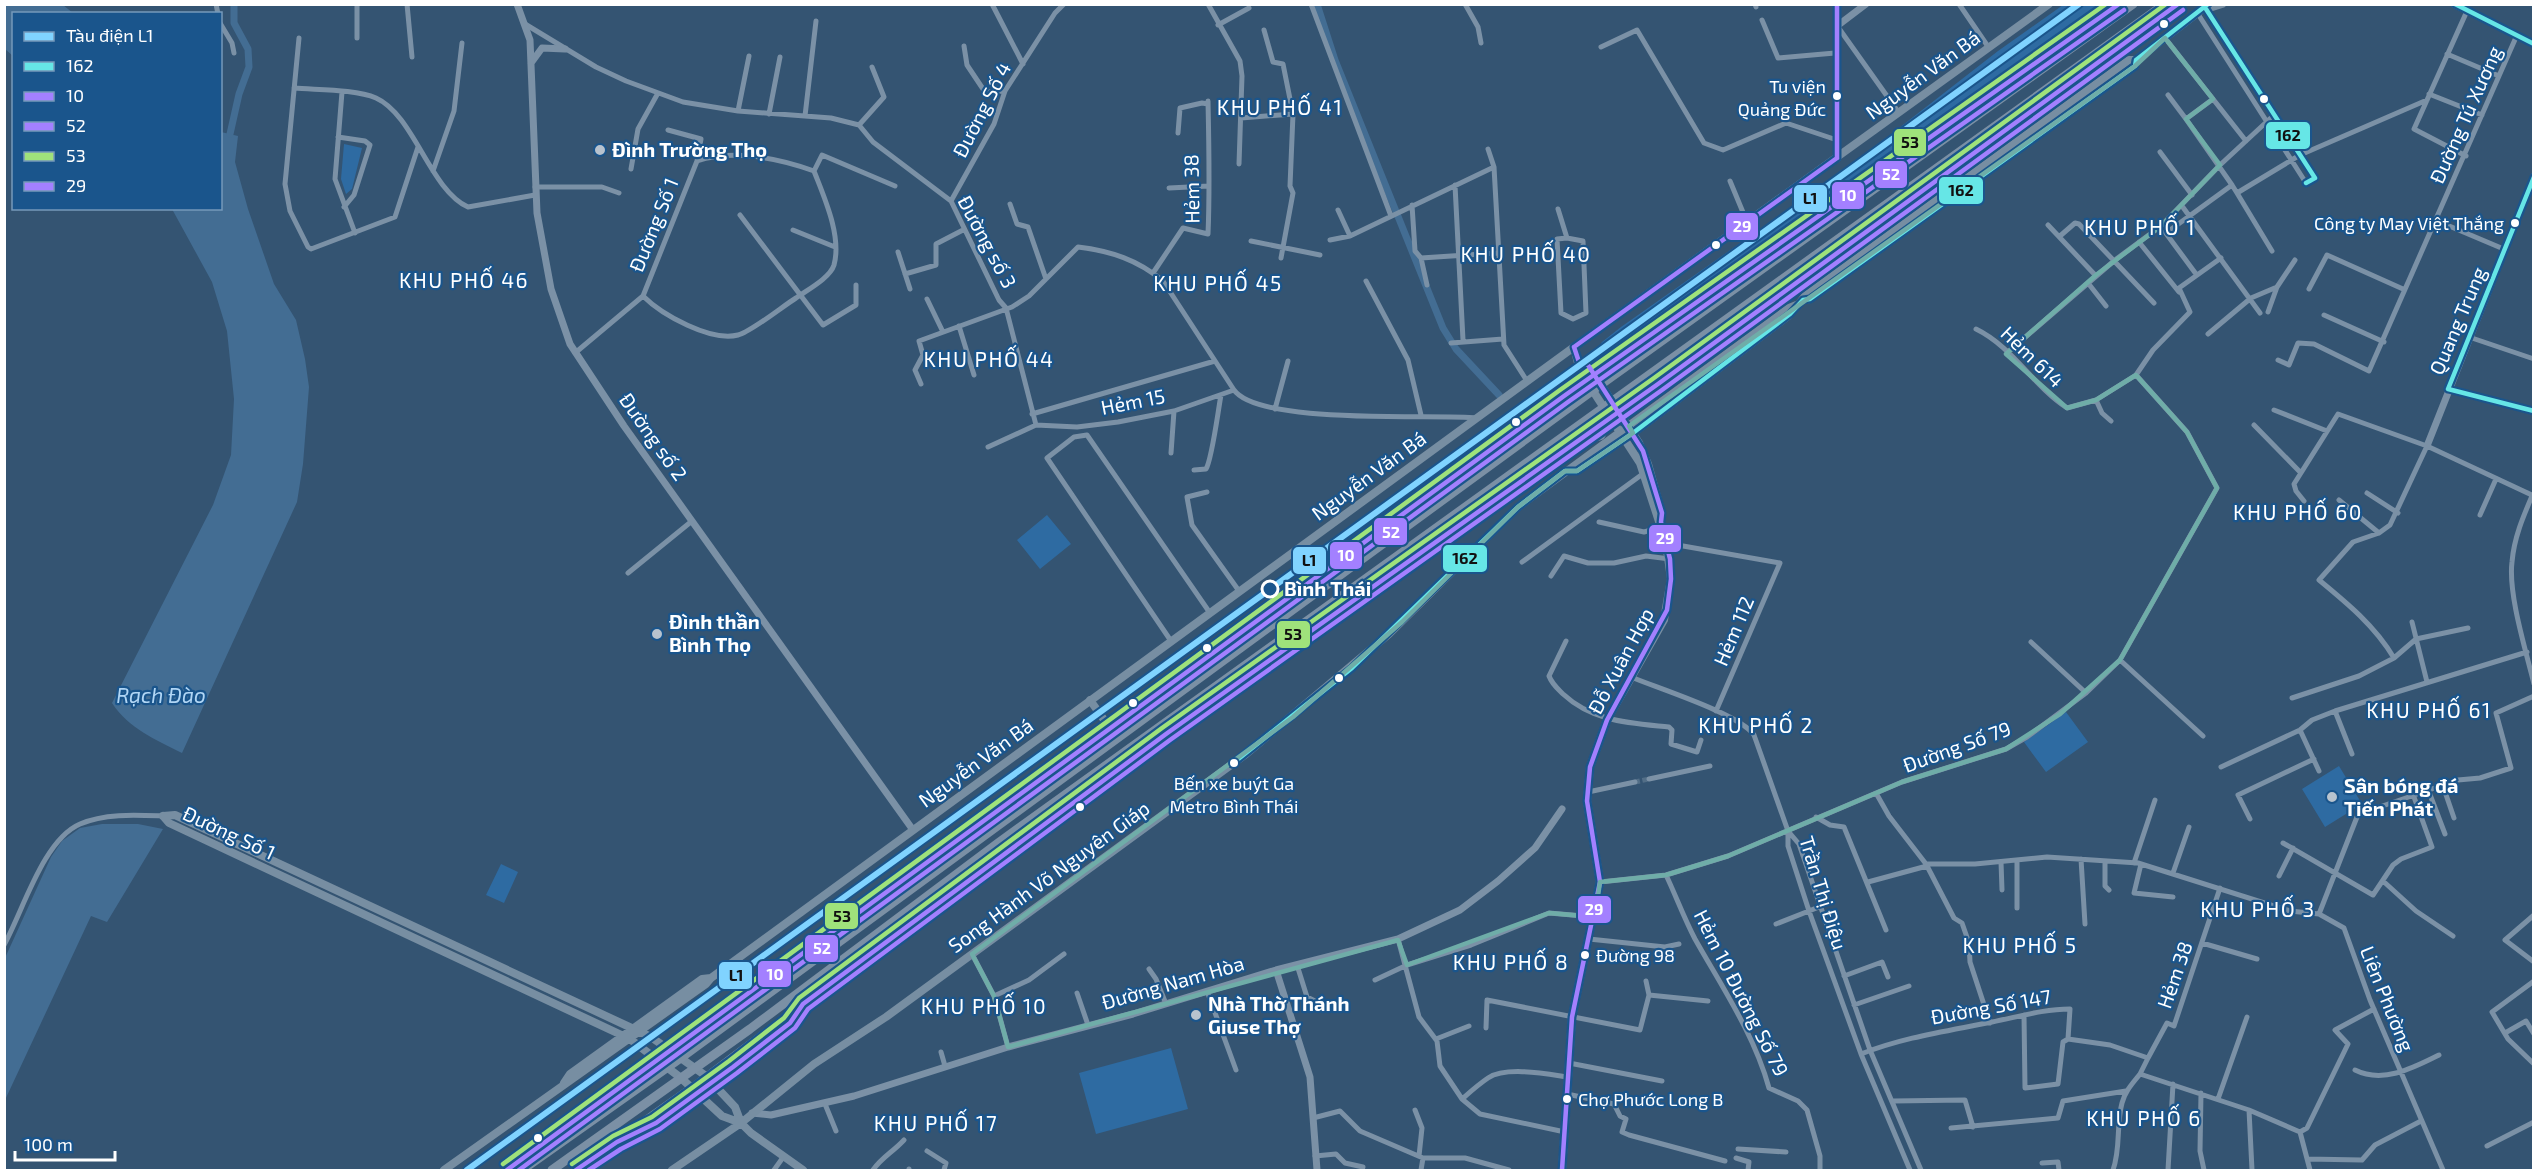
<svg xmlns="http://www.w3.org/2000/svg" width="2538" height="1175" viewBox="0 0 2538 1175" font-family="'Exo 2',sans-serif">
<rect width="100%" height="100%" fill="#345472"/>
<path fill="#2e6ba2" d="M2063 5H2107L1601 366 1593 355 1602 342 1621 327 1854 163 1998 51Z
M344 144 362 148 352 189 346 194 341 179Z
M1047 515 1071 544 1040 569 1017 540Z
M2066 712 2088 742 2046 772 2024 742Z
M2339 766 2362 804 2325 827 2302 789Z
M501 864 518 872 504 903 486 895Z
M1171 1048 1188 1109 1096 1134 1079 1073Z"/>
<path fill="#436d93" d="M4 5H63L73 13 14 14 13 56 5 49Z
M221 132 238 136 235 162 248 209 274 284 296 320 305 359 309 387 303 464 297 502 182 753C155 739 129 729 112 703L213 505 231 455 234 399 227 331 212 282 172 209 220 208Z
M138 824 163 829 107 922 91 916 5 1100V958L51 857 62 841 80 828 102 824Z"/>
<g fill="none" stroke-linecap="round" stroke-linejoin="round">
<path stroke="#436d93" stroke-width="7" d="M1317 4 1335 60 1443 328 1456 349 1499 395
M230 134 239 94 249 67 248 49 234 23V4"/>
<path stroke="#526e87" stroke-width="5" stroke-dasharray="5 2.5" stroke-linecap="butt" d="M1635 782 1649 779"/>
<path stroke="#7b91a6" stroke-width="5" d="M216 4 218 14
M407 4 412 57
M992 4 1023 64
M1208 4 1240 61 1242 76 1239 164
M1311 4 1391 216
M1465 4 1478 27 1481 43
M1755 4 1756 7
M1959 4 1989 48
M2198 14 2306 183 2315 178 2206 9
M1762 20 1778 58 1835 53
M220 23 232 43 234 53
M525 24 596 67 626 81 683 102 738 111 831 118 859 125 873 142 951 201 999 300 1006 308
M1218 25 1249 8
M1838 27 1899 113
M1264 30 1273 62 1283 64 1293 114 1290 186 1293 193 1281 258
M299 38 285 184 290 211 308 247 311 249 395 217 418 147
M357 38V4
M2165 38 2246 141
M964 46 967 65 985 92 1005 91
M1601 47 1637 30 1704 143 1723 150 1786 123 1837 140
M2447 54 2499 76
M294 88C317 90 356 89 376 98 414 115 430 190 468 207L535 195
M342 92 335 179 355 233
M2429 94 2482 115
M2168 95 2186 119
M2213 99 2186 119 2232 185
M738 111 749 56
M769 114 780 57
M805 116 816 21
M1241 118 1293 114
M859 125 884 97 872 67
M1178 133 1180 108 1202 103 1208 104
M338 137 365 141 370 145 354 195 344 207
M1488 149 1494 167 1504 345 1527 381
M2160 152 2192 195
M2466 156 2414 129 2467 11
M631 169 638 129 658 93
M433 171 454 111 462 43
M814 171 822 155 895 186
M1730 181 1747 222
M1455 185 1463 340
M535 187H602L619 193
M1169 188 1209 186
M2237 193 2272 251
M951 201 994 124 1005 91 1055 13 1064 4
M1010 204 1017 224 1028 227 1046 279
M1412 205 1415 251 1421 258 1497 253
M2182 206 2260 313
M1558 209 1567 238
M1338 210 1350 236 1494 167
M740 215 823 325 856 305V285
M2435 220 2506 250
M2048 225 2096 276
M793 230 835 247
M2165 232 2196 274
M2166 233 2232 185 2237 193 2300 155 2427 100
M2060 236 2075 223 2079 224 2154 303
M1567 238 1583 241 1586 313 1573 319 1561 313 1557 239Z
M1330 240 1350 236
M1251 241 1320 255
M2139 242 2179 292
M898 252 910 289
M1421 258 1427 285
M1153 273 1183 228 1208 234C1210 189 1209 146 1208 101
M905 274 936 265V244L963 230
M1366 281 1408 360 1421 415
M2088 283 2106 306
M2309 289 2327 255 2403 289
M643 296C662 315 711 342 738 335 751 332 783 306 796 298 807 290 830 278 834 265 842 236 824 197 814 171 778 158 733 149 697 161
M927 299 943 332
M1006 308 1036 425
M2268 312 2277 287
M2324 315 2384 342
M959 326 974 375
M1976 329C2013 347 2033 386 2067 408L2096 400 2136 375 2153 350 2190 312 2179 288 2221 258
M2208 334 2251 298 2277 287 2295 260
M2469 337 2534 359
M1451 343 1503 339
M2008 352 2115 260 2161 226 2220 165 2274 115
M575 353 643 296 697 161 701 139 668 130
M2278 360 2289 365 2298 343 2314 344 2369 371 2517 35
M921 384 915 370 923 355 919 341 1012 307 1029 296 1078 247C1111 251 1138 260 1163 281L1234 390C1259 425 1431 414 1477 418
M2096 400 2102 413 2111 421
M1275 409 1288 361
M2274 410 2327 431
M1032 414 1215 361
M2254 425 2300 472
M988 447 1036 425 1077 427 1118 422 1174 411 1234 390
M1171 453 1174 411
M1194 470 1206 469C1212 459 1218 411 1221 395
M1207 492 1187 497 1192 525 1239 591
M2367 493 2398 513
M2532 496C2523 517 2514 538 2512 562 2508 594 2526 651 2534 684
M2339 500 2379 533
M2304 501 2296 491 2294 484 2338 414 2427 446 2534 496
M2480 515 2496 479
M1599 522 1644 532 1662 527
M1666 543 1780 563 1716 711
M1522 562 1644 473
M628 573 692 521
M1551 576 1564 556 1588 563H1614L1646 556 1670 559
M2412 622 2427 682
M1171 641 1047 458 1074 437 1087 435 1210 613
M1566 641 1549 676C1552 684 1557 688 1563 694 1593 722 1630 723 1669 727L1672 730 1671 744 1697 752 1701 740
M2031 642 2086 693
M2394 658 2416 639 2468 628
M2120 660 2203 736
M1631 677C1657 688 1740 714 1754 735L1788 831V846L1809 911 1861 1054 1910 1170
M2292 698 2359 676 2394 658C2375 626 2347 603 2319 580L2353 542 2379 533 2390 525 2427 446
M2335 711 2352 754
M2300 730 2319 771
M2221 767 2300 730 2312 720 2335 711 2527 652
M1649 779 1710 766
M2443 786 2454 818
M1588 792 1635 782
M2429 792 2445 834
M1876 793 1889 816 1926 864 1954 918 1962 923 1969 943 1970 962 1990 1023
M1816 817 1830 825 1844 827 1886 930
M2250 819 2238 795 2314 759
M1788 831 1799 844 1870 1050 1921 1170
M2283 843 2373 895 2393 865 2401 859 2432 847 2414 797
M2081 859 2085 924
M2017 860V908
M2105 861V886L2109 890
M2001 862 2002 890
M2134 863 2155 800
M1926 864H1975L2047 857 2138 863 2290 911 2319 914 2344 928 2370 1000 2443 1170
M2141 864 2134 893 2173 897
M2173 873 2189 827
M1666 875C1676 896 1684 918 1695 939 1722 987 1754 1034 1769 1088L1798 1101 1807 1110 1820 1156V1170
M2279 876 2293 848
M2383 881 2416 911 2453 936
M1600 882 1666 875 1728 856 1902 782 2006 749 2027 737 2086 693 2120 660 2217 488 2187 432 2136 375
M1868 882 1927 866
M2319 914 2357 817 2365 812 2458 780 2480 778 2511 768 2496 713 2534 696
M2534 915 2505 940 2534 962
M1776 924 1819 907
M1398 939 1419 1017 1437 1041 1440 1066 1462 1099 1480 1114 1565 1132
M1589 939 1665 947 1679 944
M2202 943 2257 959
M4 945C23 911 43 840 80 824 105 813 137 815 163 816
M972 954 994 996 1008 1047
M1297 965 1307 997 1319 1003
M1149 969 1156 979 1166 1004
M1844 976 1882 962 1888 977
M1375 980 1407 965 1471 945 1549 913 1595 917
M2534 981 2492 1012 2508 1039 2534 1064
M1207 991 1236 1070
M1077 993 1088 1025
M1649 995 1708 1001
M994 996 1029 980 1064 954
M1854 1005 1909 986
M2024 1015 2025 1088 2058 1084 2063 1042 2068 1039
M1486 1028 1487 1000 1640 1030 1649 995 1646 981
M2505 1033 2526 1021 2534 1034
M1436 1039 1469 1026
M941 1052 945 1066
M1861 1054C1904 1037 1948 1031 1992 1022 2018 1017 2043 1009 2070 1009L2068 1039 2110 1045 2148 1058 2140 1074 2249 1110 2300 1132
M2148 1058 2167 1023 2174 1026 2220 888
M1569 1063 1662 1081
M2355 1070C2383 1084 2413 1068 2439 1055
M2201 1093 2200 1151 2204 1170
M1567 1094 1614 1104 1620 1116 1626 1119 1622 1132 1629 1135 1725 1161
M1462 1099C1470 1092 1479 1084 1488 1078 1506 1066 1547 1074 1568 1077
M2218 1099 2247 1017
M1893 1101 1965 1100 1973 1127
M825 1104 836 1131
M1415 1110 1422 1128 1419 1156
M2249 1110 2252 1170
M1313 1118 1340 1111 1360 1131 1423 1158H1465L1509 1170
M1951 1128 2058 1118 2063 1101 2126 1091
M2300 1132 2307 1128 2348 1044 2335 1030 2374 1009
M2300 1132 2310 1170
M2487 1146 2534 1122
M1738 1149 1786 1152
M927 1151 946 1163 944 1170
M1315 1156 1336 1154 1345 1163 1363 1167 1362 1170
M1736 1158 1749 1162 1748 1170
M2307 1159 2362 1160 2375 1145 2421 1121
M2042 1163 2058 1162 2059 1170
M774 1170 784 1156
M873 1170C882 1157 893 1152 904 1140
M909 1170V1169
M1421 1170 1423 1158
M2113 1170C2121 1148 2116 1125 2122 1103 2125 1091 2133 1083 2140 1074
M2168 1170 2173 1084"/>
<path stroke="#7b91a6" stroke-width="7" d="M517 4 530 40 537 213 551 289 570 344 624 426 913 830
M2454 4 2534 44
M1837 26 1866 4
M531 63 542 48 565 49
M2448 389 2534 411
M2427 446 2534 176
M1276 970 1310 1077 1317 1170
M752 1113 771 1115 854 1096 1008 1047 1133 1014 1276 970 1398 939 1460 910 1498 881 1535 848 1562 809"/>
<path stroke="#778ea2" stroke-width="8" d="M1837 4V158
M2206 9 2222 4
M1803 300 1810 299 2135 66 2136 60 2209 4
M1579 362 1588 365 1639 443 1648 464 1660 507
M1566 471H1577L1633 433 1788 316
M1090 700 1117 738
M163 816 175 815 651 1037 706 1076 735 1107 741 1123 751 1133 803 1170
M163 816 169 823 630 1039 681 1078 722 1116 741 1123
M564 1083 570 1074 702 979 711 978
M444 1170 706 984 711 978 1574 347 2049 4
M672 1170 741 1123 814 1064 886 1017 1246 754 1389 634 1518 507 1789 308 1799 304 1805 296 2129 60H2136
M1562 1170 1572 1017 1600 882 1587 801 1590 767 1607 720 1664 620 1671 579 1666 543 1640 463 1580 371 1574 347"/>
<path stroke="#7a90a5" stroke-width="8" d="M1574 444 1601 436 1604 431 1600 425
M623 1140C655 1127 790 1032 803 1005"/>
<path stroke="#7b90a5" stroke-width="9" d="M507 1170 1564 396 2120 4
M522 1170 682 1057 1593 390 2133 4
M552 1170 750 1029 998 843 2165 4
M576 1170 692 1088 1166 734 1658 384 2179 4"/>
<defs>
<path id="bus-1" d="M2455 4 2534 44
M2206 9 2315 178 2306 183
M2448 389 2534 177
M2448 389 2534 411
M1232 764 1352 668 1518 507 1565 471H1577L1633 433 1790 314 1803 300 1810 299 2135 66 2136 60 2208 4"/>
<path id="bus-2" d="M507 1170 1564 396 2119 4
M576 1170 617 1142 656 1123 733 1067 790 1023 803 1004 1166 734 1658 384 2178 4"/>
<path id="bus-3" d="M519 1170 1568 402 2124 10
M589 1170 621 1149 660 1129 737 1073 795 1028 808 1009 1170 740 1662 390 2183 10"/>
<path id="bus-4" d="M503 1164 1560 390 2106 4
M572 1164 613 1136 652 1117 729 1061 784 1018 799 998 1162 728 1654 378 2166 4"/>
<path id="bus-5" d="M1837 4V158
M1574 347 1837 158
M1562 1170 1572 1017 1600 882 1587 801 1590 767 1607 720 1667 610 1671 579 1670 559 1661 522 1662 513 1643 451 1588 365 1579 362 1574 347"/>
</defs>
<use href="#bus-1" stroke="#1a558c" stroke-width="9"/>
<use href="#bus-2" stroke="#1a558c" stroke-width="9"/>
<use href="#bus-3" stroke="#1a558c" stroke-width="9"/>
<use href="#bus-4" stroke="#1a558c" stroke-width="9"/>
<use href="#bus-5" stroke="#1a558c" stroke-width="9"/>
<use href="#bus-1" stroke="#66e6e6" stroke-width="4.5"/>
<use href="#bus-2" stroke="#a380ff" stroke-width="4.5"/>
<use href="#bus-3" stroke="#a380ff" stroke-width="4.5"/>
<use href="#bus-4" stroke="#9fe27b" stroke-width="4.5"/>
<use href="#bus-5" stroke="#a380ff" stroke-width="4.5"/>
<defs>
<path id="metro-1" d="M467 1170 2079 4"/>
</defs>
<use href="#metro-1" stroke="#1a558c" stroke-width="10"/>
<use href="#metro-1" stroke="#80d3ff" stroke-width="6"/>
</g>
<path fill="none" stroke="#6fada8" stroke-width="4.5" stroke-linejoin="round" d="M2165 38 2213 99 2186 119 2220 165 2161 226 2096 275 2006 354 2067 408 2096 400 2136 375 2187 432 2217 488 2120 660 2060 714 2006 749 1902 782 1728 856 1666 875 1600 882 1595 917 1549 913 1407 965 1398 940 1008 1047 994 996 972 954 1293 717 1402 622 1518 507 1565 471H1577L1633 433 1629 426 2135 66Z"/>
<g fill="#fff" stroke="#1a558c" stroke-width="2">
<circle cx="2164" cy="24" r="5"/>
<circle cx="1837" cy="96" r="5"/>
<circle cx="2264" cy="99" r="5"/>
<circle cx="2515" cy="223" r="5"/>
<circle cx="1716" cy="245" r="5"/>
<circle cx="1516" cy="422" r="5"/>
<circle cx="1207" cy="648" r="5"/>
<circle cx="1339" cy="678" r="5"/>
<circle cx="1133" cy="703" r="5"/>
<circle cx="1234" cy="763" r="5"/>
<circle cx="1080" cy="807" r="5"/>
<circle cx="1585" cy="955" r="5"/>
<circle cx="1567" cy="1099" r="5"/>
<circle cx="538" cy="1138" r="5"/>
</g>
<g fill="#b8c3ce" stroke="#1a558c" stroke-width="2">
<circle cx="600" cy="150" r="6"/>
<circle cx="657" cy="634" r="6"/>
<circle cx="2332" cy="797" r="6"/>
<circle cx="1196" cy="1015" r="6"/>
</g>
<circle fill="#1a558c" stroke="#fff" stroke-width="3" cx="1270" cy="589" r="8"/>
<g text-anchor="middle" stroke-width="4.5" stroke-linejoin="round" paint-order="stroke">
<g font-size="18" fill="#fff" stroke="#1a558c" text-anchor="end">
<text x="1826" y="93">Tu viện<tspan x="1826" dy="23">Quảng Đức</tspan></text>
<text x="2504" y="230">Công ty May Việt Thắng</text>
<text x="1234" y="790" text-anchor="middle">Bến xe buýt Ga<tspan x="1234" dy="23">Metro Bình Thái</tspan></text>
<text x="1596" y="962" text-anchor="start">Đường 98</text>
<text x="1578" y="1106" text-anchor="start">Chợ Phước Long B</text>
</g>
<g font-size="20" fill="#fff" stroke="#1a558c">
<text transform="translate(1923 75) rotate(-36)" y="7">Nguyễn Văn Bá</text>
<text transform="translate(982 110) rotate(-63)" y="7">Đường Số 4</text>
<text transform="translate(2466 115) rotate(-66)" y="7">Đường Tú Xương</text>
<text transform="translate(1192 189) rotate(-91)" y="7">Hẻm 38</text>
<text transform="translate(654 225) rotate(-68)" y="7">Đường Số 1</text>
<text transform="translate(987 242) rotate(62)" y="7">Đường số 3</text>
<text transform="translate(2458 321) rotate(-67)" y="7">Quang Trung</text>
<text transform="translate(2032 357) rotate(44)" y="7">Hẻm 614</text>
<text transform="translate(1133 402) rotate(-11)" y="7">Hẻm 15</text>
<text transform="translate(653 437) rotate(55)" y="7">Đường số 2</text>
<text transform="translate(1369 476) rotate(-36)" y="7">Nguyễn Văn Bá</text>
<text transform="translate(1734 631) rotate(-67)" y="7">Hẻm 112</text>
<text transform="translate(1621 661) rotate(-62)" y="7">Đỗ Xuân Hợp</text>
<text transform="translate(1957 747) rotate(-20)" y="7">Đường Số 79</text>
<text transform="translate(976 763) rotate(-36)" y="7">Nguyễn Văn Bá</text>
<text transform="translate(229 833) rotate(25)" y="7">Đường Số 1</text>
<text transform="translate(1049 877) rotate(-36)" y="7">Song Hành Võ Nguyên Giáp</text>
<text transform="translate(1823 893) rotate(73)" y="7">Trần Thị Điệu</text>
<text transform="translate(2175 975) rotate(-71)" y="7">Hẻm 38</text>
<text transform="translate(1173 983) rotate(-16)" y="7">Đường Nam Hòa</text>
<text transform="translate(1741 993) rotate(63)" y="7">Hẻm 10 Đường Số 79</text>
<text transform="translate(2387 999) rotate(68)" y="7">Liên Phường</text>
<text transform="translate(1991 1007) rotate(-10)" y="7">Đường Số 147</text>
</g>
<g font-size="20" font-weight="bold" fill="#fff" stroke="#1a558c" text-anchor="start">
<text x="612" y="157">Đình Trường Thọ</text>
<text x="669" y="629">Đình thần<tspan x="669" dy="23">Bình Thọ</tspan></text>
<text x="2344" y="793">Sân bóng đá<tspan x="2344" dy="23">Tiến Phát</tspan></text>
<text x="1208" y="1011">Nhà Thờ Thánh<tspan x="1208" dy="23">Giuse Thợ</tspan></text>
</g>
<g font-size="20" font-weight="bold" fill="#fff" stroke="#1a558c" text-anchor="start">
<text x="1284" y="596">Bình Thái</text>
</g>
<g font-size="21" letter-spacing="1.5" fill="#fff" stroke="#1a558c">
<text x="1280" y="115">KHU PHỐ 41</text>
<text x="2140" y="235">KHU PHỐ 1</text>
<text x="1526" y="262">KHU PHỐ 40</text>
<text x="464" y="288">KHU PHỐ 46</text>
<text x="1218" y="291">KHU PHỐ 45</text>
<text x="989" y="367">KHU PHỐ 44</text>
<text x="2298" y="520">KHU PHỐ 60</text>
<text x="2429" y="718">KHU PHỐ 61</text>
<text x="1756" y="733">KHU PHỐ 2</text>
<text x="2258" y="917">KHU PHỐ 3</text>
<text x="2020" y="953">KHU PHỐ 5</text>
<text x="1511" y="970">KHU PHỐ 8</text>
<text x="984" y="1014">KHU PHỐ 10</text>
<text x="2144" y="1126">KHU PHỐ 6</text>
<text x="936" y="1131">KHU PHỐ 17</text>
</g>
<g font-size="21" font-style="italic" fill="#b1d6f5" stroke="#1a558c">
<text x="161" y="703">Rạch Đào</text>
</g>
</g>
<g stroke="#1a558c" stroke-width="2">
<rect x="2265" y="121" width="46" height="29" rx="6" fill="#66e6e6"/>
<rect x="1893" y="128" width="34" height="29" rx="6" fill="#9fe27b"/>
<rect x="1874" y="160" width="34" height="29" rx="6" fill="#a380ff"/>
<rect x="1938" y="176" width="46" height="29" rx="6" fill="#66e6e6"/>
<rect x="1831" y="181" width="34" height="29" rx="6" fill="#a380ff"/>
<rect x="1793" y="184" width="35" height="29" rx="6" fill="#80d3ff"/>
<rect x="1725" y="212" width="34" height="29" rx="6" fill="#a380ff"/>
<rect x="1373" y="517" width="35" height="29" rx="6" fill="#a380ff"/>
<rect x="1648" y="524" width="34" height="29" rx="6" fill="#a380ff"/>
<rect x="1329" y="541" width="34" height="29" rx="6" fill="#a380ff"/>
<rect x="1442" y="544" width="46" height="29" rx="6" fill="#66e6e6"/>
<rect x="1292" y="546" width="35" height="29" rx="6" fill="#80d3ff"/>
<rect x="1276" y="620" width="35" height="29" rx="6" fill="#9fe27b"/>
<rect x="1577" y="895" width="35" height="29" rx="6" fill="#a380ff"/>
<rect x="824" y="902" width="35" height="28" rx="6" fill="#9fe27b"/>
<rect x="804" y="934" width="35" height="29" rx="6" fill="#a380ff"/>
<rect x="757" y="960" width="35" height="28" rx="6" fill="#a380ff"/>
<rect x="718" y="961" width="35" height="29" rx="6" fill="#80d3ff"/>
</g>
<g font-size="16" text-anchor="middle" font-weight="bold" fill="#fff">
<text x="1891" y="180">52</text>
<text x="1848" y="201">10</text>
<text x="1742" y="232">29</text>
<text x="1391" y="538">52</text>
<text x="1665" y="544">29</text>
<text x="1346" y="561">10</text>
<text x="1594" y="915">29</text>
<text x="822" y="954">52</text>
<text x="775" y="980">10</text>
</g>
<g font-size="16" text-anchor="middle" font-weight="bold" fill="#111">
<text x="2288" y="141">162</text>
<text x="1910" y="148">53</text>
<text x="1961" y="196">162</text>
<text x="1810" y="204">L1</text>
<text x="1465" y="564">162</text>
<text x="1309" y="566">L1</text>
<text x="1293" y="640">53</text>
<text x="842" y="922">53</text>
<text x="736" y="981">L1</text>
</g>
<rect width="2538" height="1175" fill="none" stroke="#ffffff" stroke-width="12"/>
<rect x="12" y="12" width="210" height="198" fill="#1a558c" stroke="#7699ba" stroke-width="1.5"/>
<rect x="24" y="32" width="30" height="9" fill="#80d3ff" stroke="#7699ba" stroke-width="1.5"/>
<text x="66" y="42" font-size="18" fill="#ffffff">Tàu điện L1</text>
<rect x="24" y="62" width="30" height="9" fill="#66e6e6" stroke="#7699ba" stroke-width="1.5"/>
<text x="66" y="72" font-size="18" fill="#ffffff">162</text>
<rect x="24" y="92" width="30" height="9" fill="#a380ff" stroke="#7699ba" stroke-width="1.5"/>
<text x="66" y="102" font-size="18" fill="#ffffff">10</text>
<rect x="24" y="122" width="30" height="9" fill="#a380ff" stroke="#7699ba" stroke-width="1.5"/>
<text x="66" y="132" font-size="18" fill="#ffffff">52</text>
<rect x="24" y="152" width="30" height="9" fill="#9fe27b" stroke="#7699ba" stroke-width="1.5"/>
<text x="66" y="162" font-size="18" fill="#ffffff">53</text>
<rect x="24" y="182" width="30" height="9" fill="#a380ff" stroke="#7699ba" stroke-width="1.5"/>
<text x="66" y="192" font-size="18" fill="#ffffff">29</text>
<path d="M15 1151v9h100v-9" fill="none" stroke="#ffffff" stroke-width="3"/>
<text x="24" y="1151" font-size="18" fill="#ffffff" stroke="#1a558c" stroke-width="4.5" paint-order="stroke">100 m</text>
</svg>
